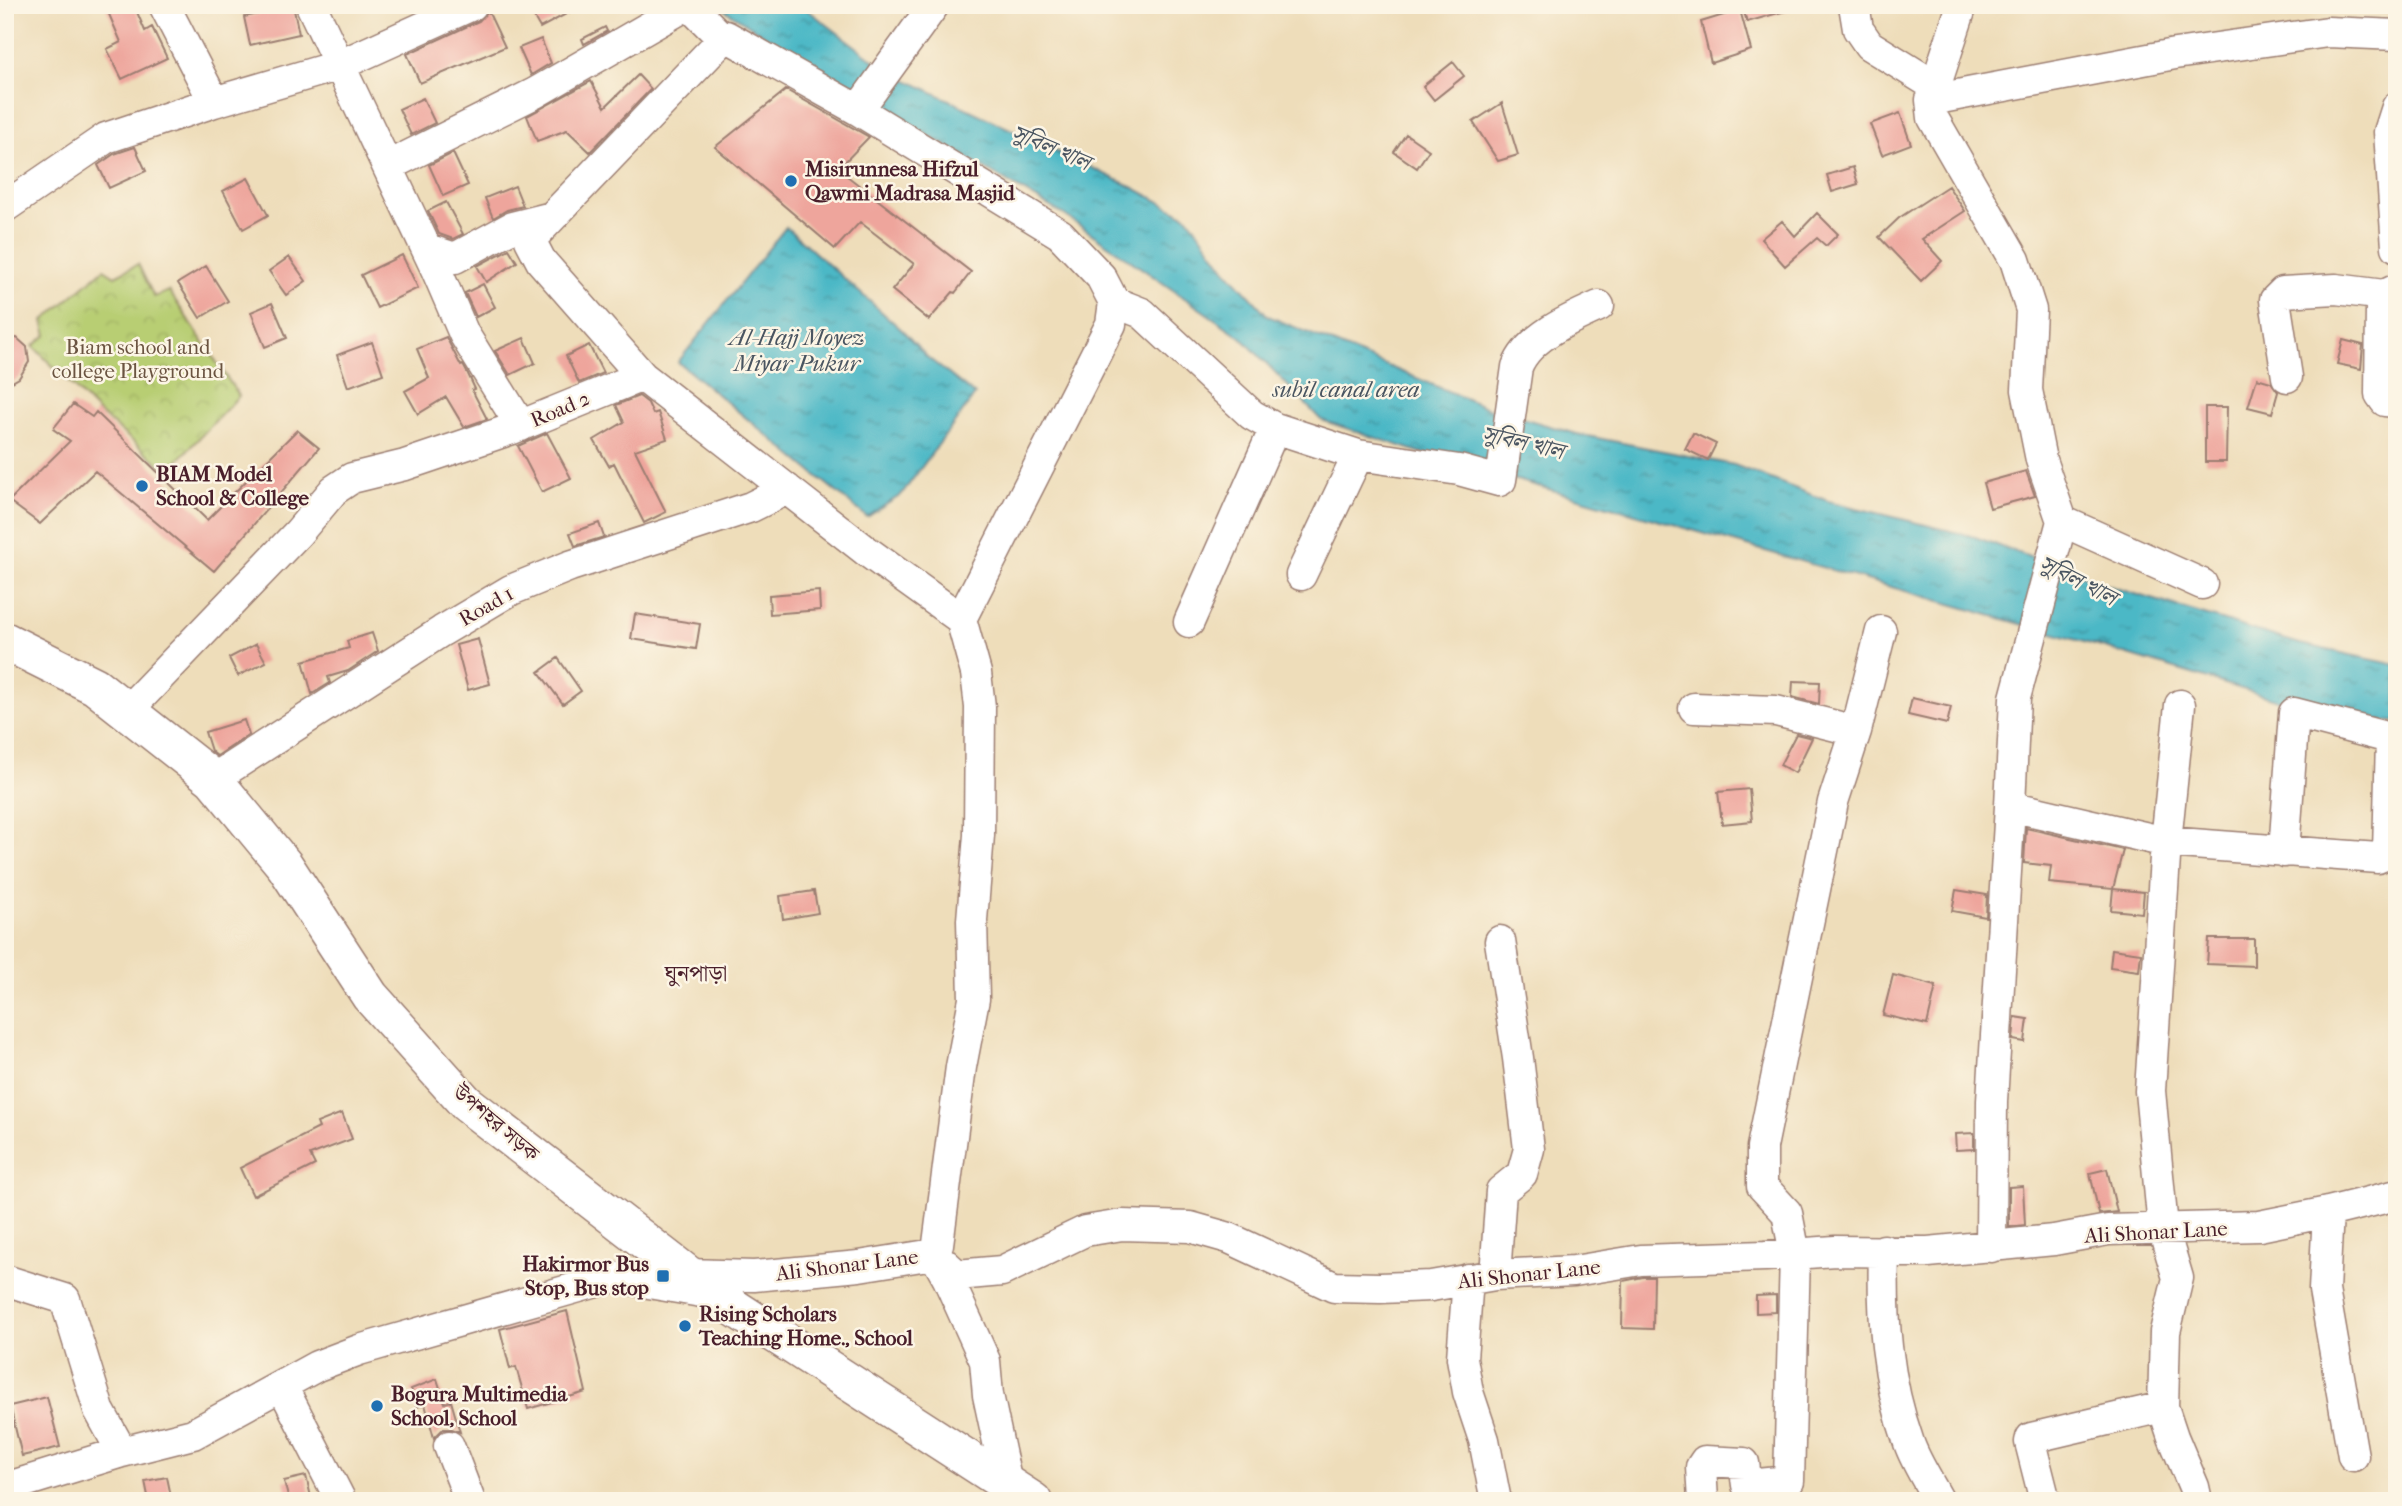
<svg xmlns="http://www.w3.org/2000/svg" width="2402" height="1506" viewBox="0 0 2402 1506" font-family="'IM FELL French Canon','Noto Serif Bengali',serif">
<defs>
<pattern id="park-crowns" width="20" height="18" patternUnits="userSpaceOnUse" patternTransform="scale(1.75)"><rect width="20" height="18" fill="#b8ce73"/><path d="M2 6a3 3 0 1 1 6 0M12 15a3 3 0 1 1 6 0" fill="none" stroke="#a0b064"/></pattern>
<pattern id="water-ripples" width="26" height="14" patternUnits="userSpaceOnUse" patternTransform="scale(1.75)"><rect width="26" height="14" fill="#4bb8c6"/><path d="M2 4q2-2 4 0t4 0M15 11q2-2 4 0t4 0" fill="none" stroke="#4095a1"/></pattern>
</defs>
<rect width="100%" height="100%" fill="#fcf5e5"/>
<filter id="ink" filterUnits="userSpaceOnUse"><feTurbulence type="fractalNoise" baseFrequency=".0143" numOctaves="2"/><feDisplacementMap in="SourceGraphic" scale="14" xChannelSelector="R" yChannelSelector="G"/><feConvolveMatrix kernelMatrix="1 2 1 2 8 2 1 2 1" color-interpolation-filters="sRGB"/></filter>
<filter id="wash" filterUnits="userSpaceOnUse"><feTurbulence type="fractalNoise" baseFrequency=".00686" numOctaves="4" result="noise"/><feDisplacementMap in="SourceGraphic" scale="28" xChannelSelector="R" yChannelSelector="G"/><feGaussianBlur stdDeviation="1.57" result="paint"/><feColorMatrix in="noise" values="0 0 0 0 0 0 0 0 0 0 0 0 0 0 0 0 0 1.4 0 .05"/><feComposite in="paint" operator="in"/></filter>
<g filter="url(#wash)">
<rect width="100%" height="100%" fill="#eeddba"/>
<path fill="url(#park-crowns)" stroke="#81764f" stroke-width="2" d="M138 264 154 297 169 291 239 396 168 471 98 412 33 346 47 335 43 321 104 269 115 276Z"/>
<path fill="url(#water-ripples)" stroke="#4a6c78" stroke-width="2" d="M717 5H801L888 71 1134 188 1188 217 1226 270 1268 316 1488 408 1577 434 1734 465 1828 501 1975 537 2109 586 2300 644 2397 665V722L2342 719 2105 648 1422 453 1321 420 1241 337 1066 216 857 94Z
M786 227 903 331 927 357 975 395 901 495 867 517 678 362Z"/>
<g id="blocks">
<path fill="#eea59c" d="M105 5H134L145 31 152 27 167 58 122 79 107 49 121 42Z
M256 5H293L299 34 250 45 244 17 259 14Z
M527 5H583L540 28Z
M1742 5H1789V10L1747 22Z
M1740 10 1751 50 1711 63 1701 22Z
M488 11 505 47 420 83 407 54 479 21Z
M605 27 607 31 584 44 582 39Z
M541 39 551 63 531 75 519 48Z
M1453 62 1464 76 1434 100 1423 86Z
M638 75 651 89 590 152 567 130 537 141 527 116 591 81 605 107Z
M786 90 869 137 838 169 971 272 955 293 953 292 929 320 892 290 914 264 860 222 835 249 715 147Z
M423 98 435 123 411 135 399 109Z
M1502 103 1518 155 1498 161 1473 122Z
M1900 113 1911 144 1882 155 1870 124Z
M1406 134 1429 150 1417 168 1394 152Z
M135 147 146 171 109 188 98 165 114 154Z
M453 153 468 185 443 196 429 165Z
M1853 167 1858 184 1832 192 1827 175Z
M248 178 268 215 243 229 223 191Z
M515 186 523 206 507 210 493 218 485 198Z
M1948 186 1965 211 1922 239 1942 261 1921 281 1879 237 1899 218Z
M446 202 463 234 453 239 439 234 428 211Z
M1817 213 1838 234 1826 246 1817 238 1785 266 1761 239 1782 221 1795 236Z
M509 249 517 262 486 282 477 266Z
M402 255 418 288 377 308 361 275Z
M289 257 306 281 286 295 269 271Z
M206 266 228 301 200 318 178 283Z
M483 284 495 307 476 317 465 293Z
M272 303 287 338 265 347 251 312Z
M446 337 461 366 463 365 468 374 475 389 472 390 487 419 464 427 446 397 418 414 405 391 429 378 417 349Z
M17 338 27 347 29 362 19 378 5 386V340Z
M524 338 535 363 510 375 495 351Z
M2343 340 2363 345 2361 369 2337 364Z
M372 342 383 374 348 387 337 355Z
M589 345 603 373 579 383 566 356Z
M2257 378 2271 382 2278 392 2272 413 2248 407Z
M639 396 648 403 653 414 658 412 667 439 635 450 666 512 644 523 614 463 609 466 594 440 624 422 616 405Z
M73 404 92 417 96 412 207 520 297 430 319 448 214 571 95 471 40 524 9 501 70 441 53 429Z
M2205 407H2227L2226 462H2205Z
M547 433 571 478 542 492 518 446Z
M1693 433 1716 444 1708 460 1685 449Z
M2026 471 2035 496 1990 508 1983 483Z
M599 523 604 537 575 546 570 533Z
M819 591 820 610 770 614 769 595Z
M635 614 700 624 696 649 631 639Z
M372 633 378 651 348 671 328 677 330 683 312 694 303 661 349 648 347 641Z
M478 639 490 684 468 690 456 645Z
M256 644 266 662 238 676 229 658Z
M558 658 581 691 563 704 539 672Z
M1793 681 1820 682 1819 704 1792 697Z
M1912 698 1951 707 1947 724 1908 715Z
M244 720 249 735 217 756 211 751 205 732Z
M1796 734 1812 738 1795 773 1780 765Z
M1749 789 1752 821 1722 824 1718 792Z
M2026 828 2123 850 2113 889 2049 883 2051 866 2024 863Z
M2113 889 2144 892 2142 913 2111 910Z
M1956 890 1987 895 1986 917 1952 911Z
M814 891 818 913 783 919 780 896Z
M2209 939H2254V966L2207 964Z
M2112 949 2141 953 2139 971 2110 967Z
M1893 975 1936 986 1927 1025 1883 1015Z
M2015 1017 2028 1019 2025 1042 2013 1040Z
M342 1113 352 1139 310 1155 315 1165 253 1196 240 1168 319 1128 317 1123Z
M1974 1133V1149L1956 1150 1955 1134Z
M2107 1169 2117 1212 2099 1214 2090 1173Z
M2023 1186 2025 1225 2009 1227V1187Z
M1643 1277H1654L1653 1329 1622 1328 1623 1281Z
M1776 1295V1312L1756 1313V1296Z
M567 1311 586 1392 528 1409 516 1367 510 1369 500 1329Z
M437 1379 445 1403 451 1401 460 1432 452 1429H443L434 1438 425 1404 417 1407 411 1389Z
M47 1397 60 1447 22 1456 10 1406Z
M306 1476 312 1501H289L284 1481Z
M167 1477 172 1501H149L145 1481Z"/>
</g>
</g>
<g filter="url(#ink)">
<use href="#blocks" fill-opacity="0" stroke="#9c7e72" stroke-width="2"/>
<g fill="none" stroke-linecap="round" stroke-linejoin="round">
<defs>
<path id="minor" d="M164 5 214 102
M311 5 436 269 464 334 521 426
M689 5 723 39 726 36 858 110 1060 234 1101 277 1114 302 1111 324 961 619
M1854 5 1858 29 1869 45 1935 86
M1962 5 1931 100 1933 118 2015 260 2031 310 2027 390 2041 460 2062 521 2015 698 2010 806 1992 1101 1991 1247
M723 39 530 240 541 261 642 376 865 550 961 619 976 673 980 707 979 835 972 920 974 999 961 1067 938 1244 934 1254 948 1279 985 1361 988 1395 1007 1484
M1931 100 2175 54 2328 32 2397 35
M2397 107 2389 132 2397 247
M858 110 934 5
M388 166 535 93 687 5
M5 207 106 138 214 102 340 65 472 5
M427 249 455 258 512 227 552 217
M2397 289 2384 295 2381 306 2380 394 2385 401 2397 402
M1114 302 1142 313 1252 415 1275 428 1358 455 1459 470 1499 481 1501 480 1517 367C1528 337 1572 318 1599 306
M2287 377 2275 300 2283 292 2336 289 2384 295
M2062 521 2202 584
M1301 575 1358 455
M1189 622 1275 428
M2180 705 2166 842 2150 1091 2163 1228 2178 1278 2165 1332 2163 1407 2173 1437 2194 1487 2197 1501
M1694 708 1776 711 1856 731
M127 711 298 533 334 490 352 478 405 465 512 429 642 376
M213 779 442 631 511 590 570 566 751 507 787 489
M2010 806 2166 842 2378 858 2388 852 2391 740
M2284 852 2294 713 2397 740
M2328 1212 2324 1290 2353 1456
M1884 1250C1882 1318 1886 1378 1909 1443 1916 1463 1929 1482 1939 1501
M937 1257 957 1275 1002 1271 1085 1231 1122 1225 1190 1227 1229 1238 1334 1287 1380 1288 1431 1286 1495 1275 1574 1271 1641 1260 1765 1256 1835 1251 1928 1252 2054 1240 2108 1230 2259 1226 2328 1212 2397 1195
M687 1274 754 1276 859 1266 934 1254
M1495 1275 1501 1191 1522 1174 1529 1149 1518 1058 1500 941
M1468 1279 1462 1358 1468 1392 1484 1440 1496 1501
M5 1280 65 1299 99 1410 122 1452 193 1434 317 1366 359 1350 614 1277 713 1294
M282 1386 341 1501
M449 1446 470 1501
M5 1488 122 1452
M1703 1501 1701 1467 1705 1461 1744 1463 1747 1485 1789 1481 1795 1254 1787 1213 1762 1186V1147L1833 802 1856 731 1881 631
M2045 1501 2030 1442 2031 1438 2163 1407"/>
<path id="major" d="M5 641 95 686 213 779 285 866 370 996 466 1103 713 1294 1033 1501"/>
</defs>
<use href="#minor" stroke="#9c7e72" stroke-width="33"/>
<use href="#major" stroke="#9c7e72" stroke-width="40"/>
<use href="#minor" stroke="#fff" stroke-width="30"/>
<use href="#major" stroke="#fff" stroke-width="37"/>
</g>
</g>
<g fill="#1f6fb2" stroke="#fcf5e5" stroke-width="2.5">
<circle cx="791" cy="181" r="7"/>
<circle cx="142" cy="486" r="7"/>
<rect x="656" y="1269" width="14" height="14" rx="3.5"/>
<circle cx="685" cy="1326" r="7"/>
<circle cx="377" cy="1406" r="7"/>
</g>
<g text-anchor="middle" stroke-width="5" stroke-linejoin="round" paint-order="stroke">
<g font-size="21" font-weight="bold" fill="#4a1f2b" stroke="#fcf5e5" text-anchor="start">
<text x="805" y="176">Misirunnesa Hifzul<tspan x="805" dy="24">Qawmi Madrasa Masjid</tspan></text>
<text x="156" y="481">BIAM Model<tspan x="156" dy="24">School &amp; College</tspan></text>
<text x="649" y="1271" text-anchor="end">Hakirmor Bus<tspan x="649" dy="24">Stop, Bus stop</tspan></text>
<text x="699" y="1321">Rising Scholars<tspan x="699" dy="24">Teaching Home., School</tspan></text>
<text x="391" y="1401">Bogura Multimedia<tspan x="391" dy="24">School, School</tspan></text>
</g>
<g font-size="21" fill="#6b5441" stroke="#fcf5e5">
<text x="138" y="354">Biam school and<tspan x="138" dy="24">college Playground</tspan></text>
</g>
<g font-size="21" fill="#4a1f2b" stroke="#fcf5e5">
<text transform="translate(560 409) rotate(-23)" y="7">Road 2</text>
<text transform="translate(486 606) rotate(-30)" y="7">Road 1</text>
<text transform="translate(496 1123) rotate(40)" y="7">উপশহর সড়ক</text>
<text transform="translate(2156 1232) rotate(-3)" y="7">Ali Shonar Lane</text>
<text transform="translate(847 1265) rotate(-7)" y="7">Ali Shonar Lane</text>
<text transform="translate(1529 1274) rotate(-6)" y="7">Ali Shonar Lane</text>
</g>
<g font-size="23" font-style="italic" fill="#4a5561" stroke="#fcf5e5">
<text transform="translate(1051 147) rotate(23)" y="8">সুবিল খাল</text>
<text x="797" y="345">Al-Hajj Moyez<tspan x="797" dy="26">Miyar Pukur</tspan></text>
<text x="1346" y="397">subil canal area</text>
<text transform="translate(1523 442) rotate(13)" y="8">সুবিল খাল</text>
<text transform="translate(2078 580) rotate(27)" y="8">সুবিল খাল</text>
</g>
<g font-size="23" fill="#4a1f2b" stroke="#fcf5e5">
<text x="696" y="981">ঘুনপাড়া</text>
</g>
</g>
<rect width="2402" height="1506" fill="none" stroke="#fcf5e5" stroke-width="28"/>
</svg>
